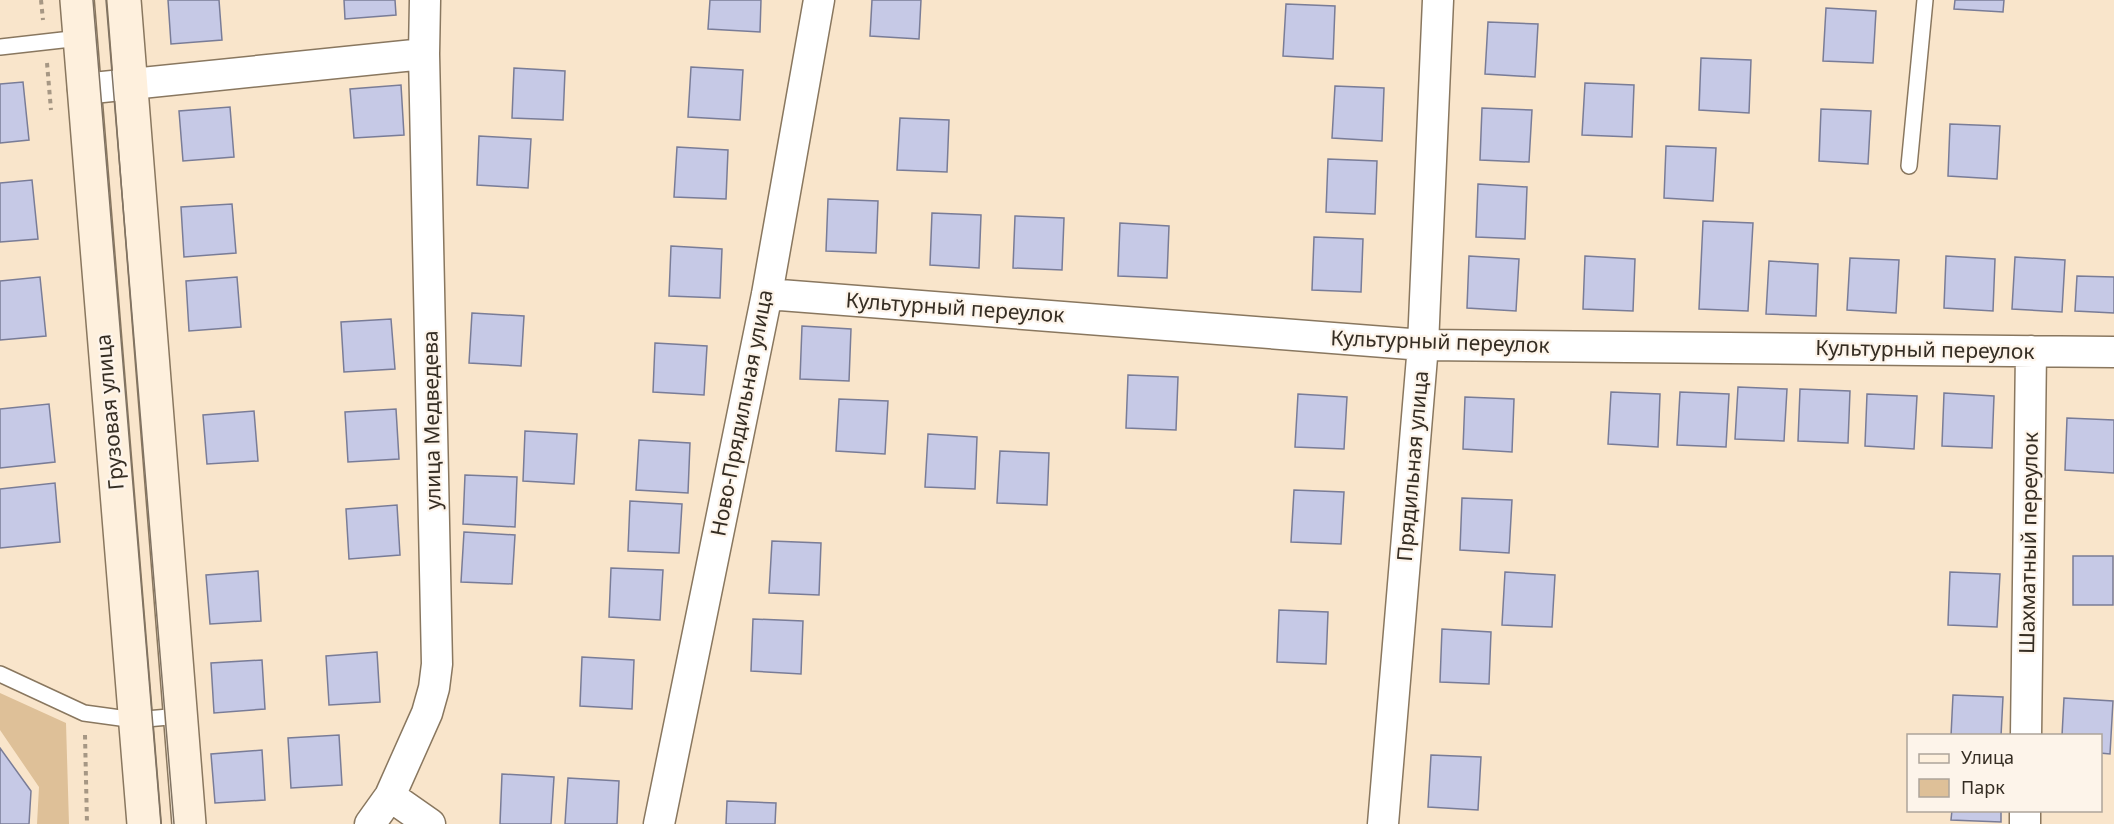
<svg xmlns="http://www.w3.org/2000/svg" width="2114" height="824" viewBox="0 0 2114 824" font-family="'Noto Sans',sans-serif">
<rect width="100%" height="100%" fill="#f9e5cb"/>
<path fill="#dec098" d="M0 693 66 723 69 824H37L39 787 0 730Z"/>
<path fill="#c6c9e6" stroke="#797c97" stroke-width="1.5" d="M168 0H219L222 40 171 44Z
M344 0H395L396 15 345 19Z
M710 0H761L760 32 708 29Z
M872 0H921L919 39 870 36Z
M1955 0H2004L2003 12 1954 9Z
M1286 4 1335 6 1333 59 1283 56Z
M1826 8 1876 11 1873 63 1823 61Z
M1488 22 1538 24 1535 77 1485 74Z
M1701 58 1751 60 1749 113 1699 110Z
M691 67 743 70 740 120 688 117Z
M514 68 565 71 563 120 512 118Z
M23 82 29 140 0 143V84Z
M1585 83 1634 85 1632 137 1582 135Z
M401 85 404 135 354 138 350 89Z
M1335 86 1384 88 1382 141 1332 138Z
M230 107 234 157 183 161 179 111Z
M1482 108 1532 110 1529 162 1480 160Z
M1821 109 1871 111 1868 164 1819 161Z
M900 118 949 120 947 172 897 170Z
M1950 124 2000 126 1997 179 1948 176Z
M479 136 531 139 528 188 477 185Z
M1666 146 1716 148 1713 201 1664 198Z
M677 147 728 150 726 199 674 197Z
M1328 159 1377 161 1375 214 1326 212Z
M32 180 38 239 0 242V183Z
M1478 184 1527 187 1525 239 1476 237Z
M828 199 878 201 876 253 826 251Z
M232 204 236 253 184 257 181 207Z
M932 213 981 215 979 268 930 265Z
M1015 216 1064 218 1062 270 1013 268Z
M1703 221 1753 223 1748 311 1699 309Z
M1120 223 1169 226 1167 278 1118 276Z
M1314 237 1363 239 1361 292 1312 290Z
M671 246 722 249 720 298 669 296Z
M1469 256 1519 259 1516 311 1467 308Z
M1585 256 1635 259 1633 311 1583 309Z
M1946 256 1995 259 1993 311 1944 308Z
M2015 257 2065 260 2062 312 2012 309Z
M1850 258 1899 260 1896 313 1847 310Z
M1769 261 1818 264 1816 316 1766 314Z
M2077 276 2114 277V313L2075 311Z
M40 277 46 336 0 340V281Z
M237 277 241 327 189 331 186 281Z
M472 313 524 316 521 366 469 363Z
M391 319 395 369 344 372 341 322Z
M802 326 851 329 849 381 800 379Z
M655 343 707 346 704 395 653 392Z
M1128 375 1178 377 1176 430 1126 428Z
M1738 387 1787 389 1784 441 1735 439Z
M1800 389 1850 391 1848 443 1798 441Z
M1611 392 1660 394 1658 447 1608 444Z
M1680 392 1729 394 1726 447 1677 445Z
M1944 393 1994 396 1992 448 1942 446Z
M1298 394 1347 397 1344 449 1295 447Z
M1867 394 1917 396 1914 449 1865 446Z
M1465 397 1514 399 1512 452 1463 449Z
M839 399 888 401 885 454 836 451Z
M49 404 55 462 0 468V409Z
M396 409 399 459 348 462 345 412Z
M254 411 258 461 207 464 203 415Z
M2067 418 2114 420V473L2065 470Z
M525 431 577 434 574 484 523 481Z
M928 434 977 437 975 489 925 487Z
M639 440 690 443 688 493 636 490Z
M1000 451 1049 453 1047 505 997 503Z
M465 475 517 477 515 527 463 524Z
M55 483 60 542 0 548V489Z
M1294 490 1344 492 1341 544 1291 542Z
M1462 498 1512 500 1509 553 1460 550Z
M630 501 682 504 679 553 628 551Z
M397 505 400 555 349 559 346 509Z
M464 532 515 535 512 584 461 582Z
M772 541 821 543 819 595 769 593Z
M2073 556H2113V605H2073Z
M611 568 663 570 660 620 609 617Z
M258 571 261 621 210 624 206 575Z
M1505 572 1555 575 1552 627 1502 625Z
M1950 572 2000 574 1997 627 1948 625Z
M1279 610 1328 612 1326 664 1277 662Z
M753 619 803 621 801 674 751 671Z
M1442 629 1491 632 1489 684 1440 682Z
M377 652 380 702 329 705 326 656Z
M582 657 634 660 632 709 580 706Z
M262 660 265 709 214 713 211 663Z
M1953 695 2003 697 2001 736H1951Z
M2064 698 2113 701 2110 754 2100 753V736H2062Z
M339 735 342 785 291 788 288 738Z
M0 748 31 791 29 824H0Z
M262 750 265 800 215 803 211 754Z
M1431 755 1481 757 1478 810 1428 807Z
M502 774 554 777 551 824H500Z
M568 778 619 781 617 824H565Z
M727 801 776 803 775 824H726Z
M1952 810H2001V822L1951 820Z"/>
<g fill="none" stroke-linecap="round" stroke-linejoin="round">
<defs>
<path id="lane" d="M0 47 80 38
M1909 166 1925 0
M0 674 84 713 135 720 180 716"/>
<path id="street" d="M83 89 424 54
M767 294 1423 345 2114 352
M2026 736 2031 351
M390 796 430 824
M370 824 390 796 427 713 434 688 437 664 424 54 425 0
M659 824 767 294 819 0
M1383 824 1423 345 1438 0
M2025 824V810"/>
<path id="secondary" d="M77 0 144 824
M124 0 189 824"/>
</defs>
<use href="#lane" stroke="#89775f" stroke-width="18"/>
<use href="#street" stroke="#89775f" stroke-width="33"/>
<use href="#secondary" stroke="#89775f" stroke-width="36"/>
<path stroke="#a69784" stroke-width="4" stroke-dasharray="4.5 4.5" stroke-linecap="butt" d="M41 0 43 20
M47 63 51 110
M85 735 87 824"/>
<use href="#lane" stroke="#fff" stroke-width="15"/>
<use href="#street" stroke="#fff" stroke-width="30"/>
<use href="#secondary" stroke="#fef0dd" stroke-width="33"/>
<path stroke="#807363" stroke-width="1.5" d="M93 0 161 824
M106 0 174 824"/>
</g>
<g text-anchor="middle" stroke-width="4.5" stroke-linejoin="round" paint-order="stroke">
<g font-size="21" fill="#352d23" stroke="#fdf4ea">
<text transform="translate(955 308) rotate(4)" y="7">Культурный переулок</text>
<text transform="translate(1440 342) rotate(2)" y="7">Культурный переулок</text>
<text transform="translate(1925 350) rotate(1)" y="7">Культурный переулок</text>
<text transform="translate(110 412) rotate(-95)" y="7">Грузовая улица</text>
<text transform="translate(742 413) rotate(-79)" y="7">Ново-Прядильная улица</text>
<text transform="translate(432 420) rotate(-91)" y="7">улица Медведева</text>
<text transform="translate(1413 466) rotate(-85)" y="7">Прядильная улица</text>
<text transform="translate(2029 543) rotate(-89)" y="7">Шахматный переулок</text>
</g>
</g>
<rect x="1907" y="734" width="195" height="78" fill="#fdf4ea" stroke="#ada49a" stroke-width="1.5"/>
<rect x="1919" y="754" width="30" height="9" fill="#fef0dd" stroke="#ada49a" stroke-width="1.5"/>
<text x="1961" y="764" font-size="18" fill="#352d23">Улица</text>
<rect x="1919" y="779" width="30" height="18" fill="#dec098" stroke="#ada49a" stroke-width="1.5"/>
<text x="1961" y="794" font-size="18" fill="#352d23">Парк</text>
</svg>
